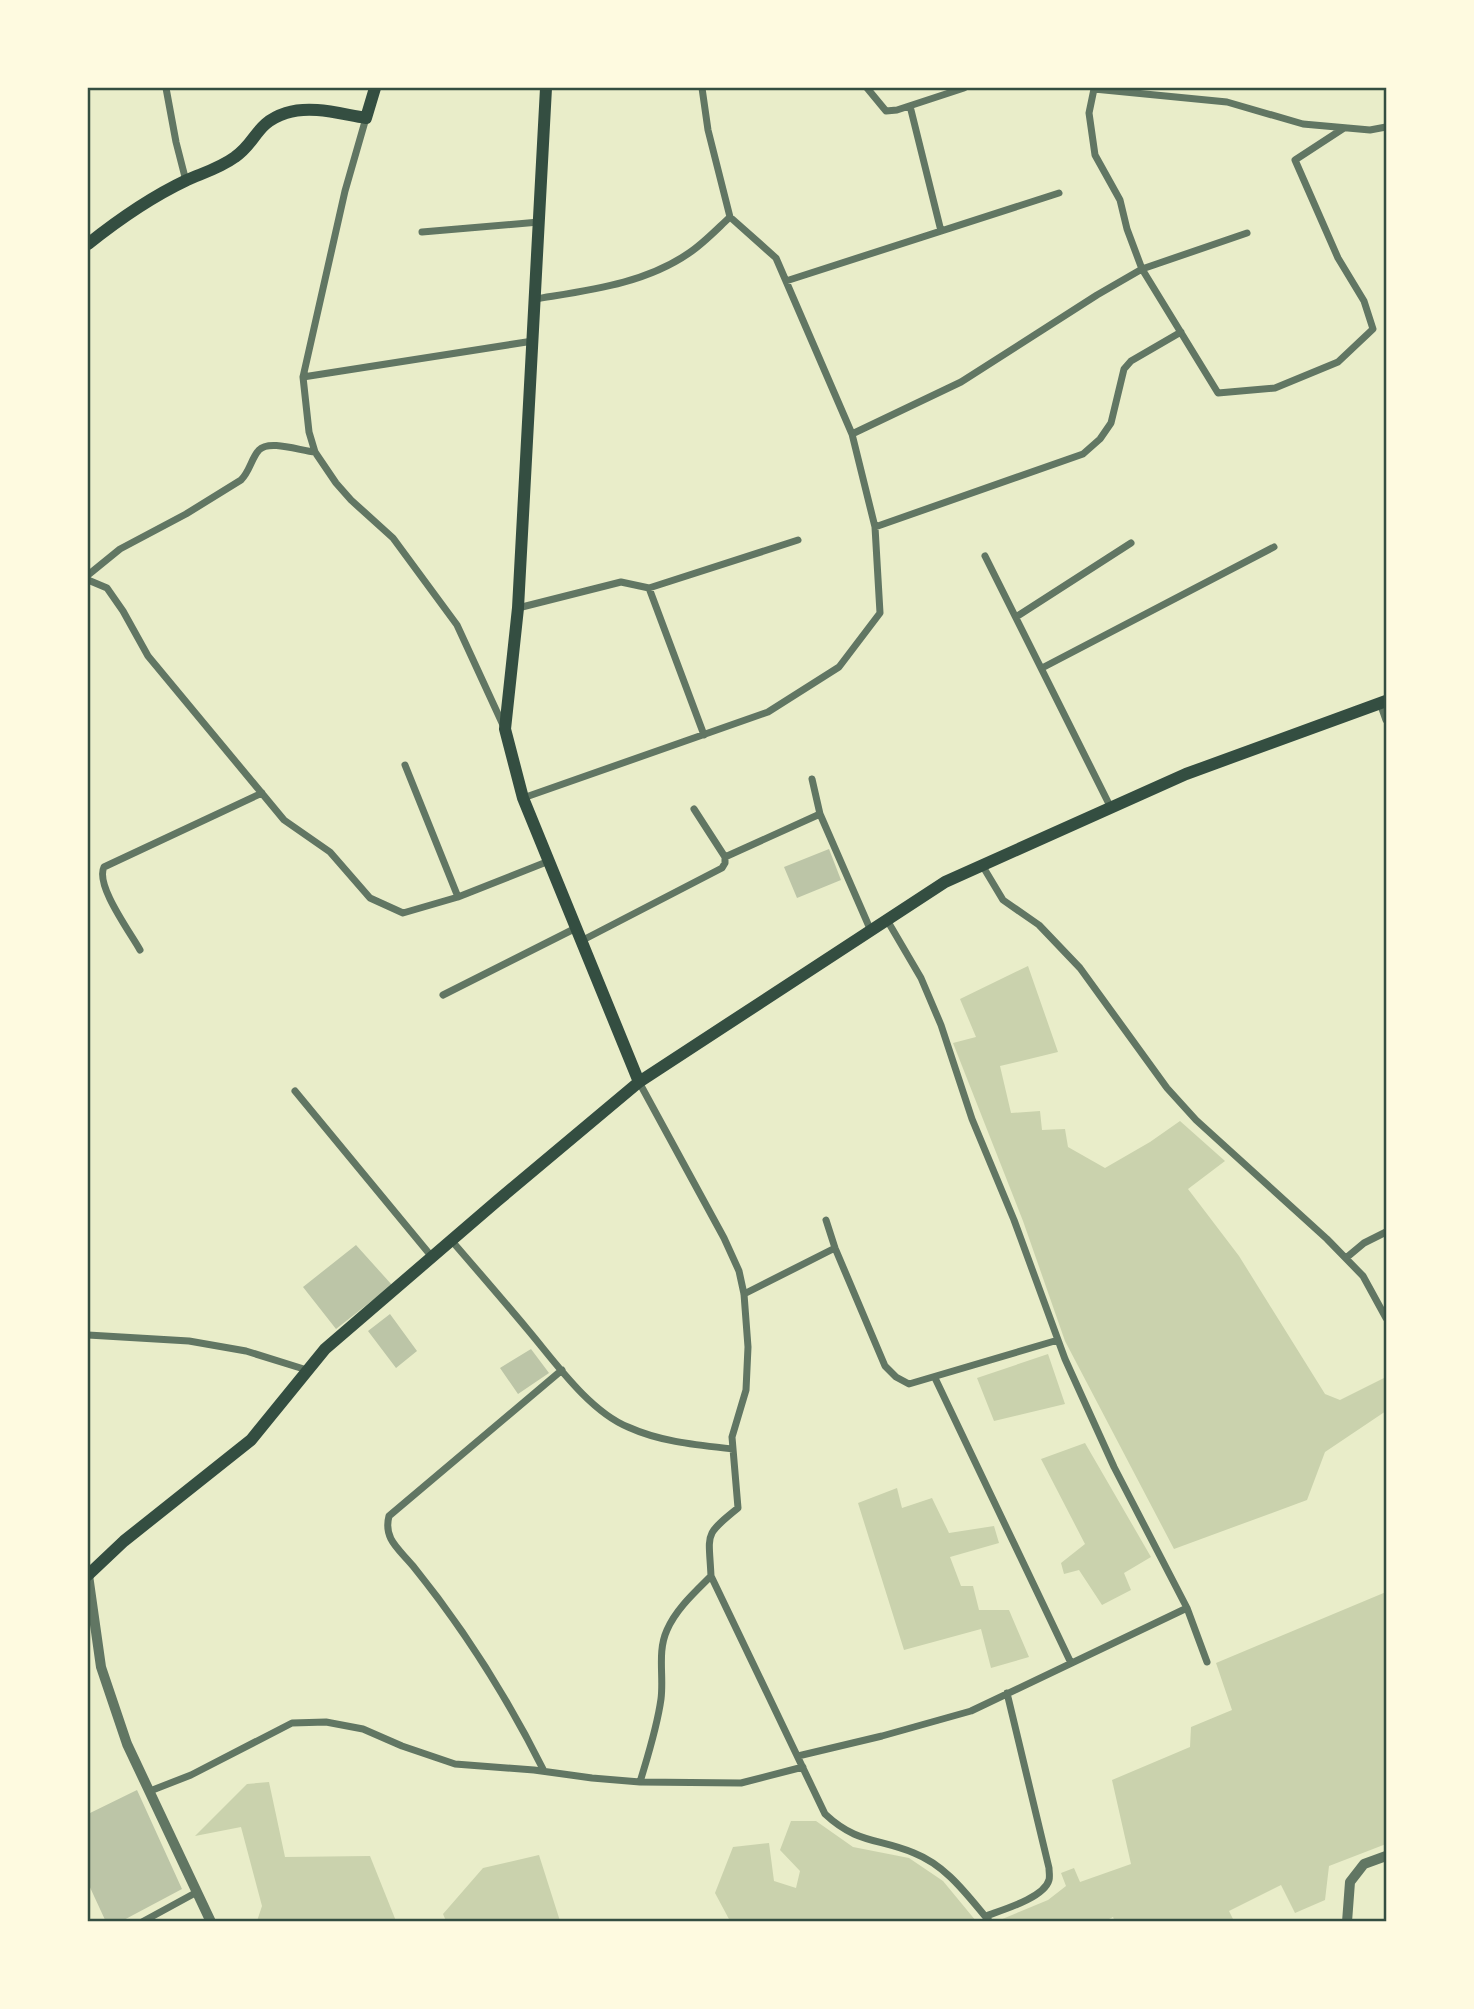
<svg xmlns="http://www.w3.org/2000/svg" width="1474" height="2009" viewBox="0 0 1474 2009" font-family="Cabin,sans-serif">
<rect width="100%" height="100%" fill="#e9edc9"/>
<path fill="#cad2ad" d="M1028 966 1058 1052 1000 1066 1011 1113 1040 1111 1042 1130 1065 1129 1068 1147 1105 1168 1150 1142 1180 1121 1225 1161 1188 1189 1239 1256 1325 1394 1340 1400 1386 1377V1411L1325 1452 1307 1500 1174 1549 1065 1341 1023 1221 953 1043 976 1037 960 999Z
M1048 1354 1065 1404 994 1421 977 1378Z
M1085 1443 1151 1557 1124 1573 1131 1590 1102 1605 1079 1570 1064 1574 1061 1563 1085 1544 1041 1459Z
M897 1488 902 1508 932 1498 949 1533 994 1526 999 1543 950 1557 961 1586H973L979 1610H1009L1029 1657 991 1668 981 1629 904 1650 858 1503Z
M1386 1592V1844L1329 1866 1325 1900 1295 1913 1281 1885 1229 1911 1234 1921 1115 1922 1113 1917 1103 1922 1000 1920 1048 1900 1066 1886 1061 1873 1074 1868 1080 1882 1131 1864 1112 1780 1190 1747 1191 1727 1232 1710 1216 1663Z
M269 1782 285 1857 370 1856 396 1921H257L262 1906 241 1827 195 1836 247 1784Z
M791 1821H816L853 1847 909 1858 943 1881 976 1921H730L715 1893 733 1847 769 1843 774 1881 796 1888 800 1871 780 1850Z
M539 1855 560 1921H446L443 1914 483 1868Z"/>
<path fill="#bcc5a7" d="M829 849 841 880 797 898 784 867Z
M356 1245 392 1285 336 1329 303 1287Z
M390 1314 417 1351 396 1368 368 1331Z
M531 1349 549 1373 518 1394 500 1368Z
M137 1790 182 1889 120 1922H106L88 1883V1814Z"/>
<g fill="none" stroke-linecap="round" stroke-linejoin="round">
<path stroke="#617663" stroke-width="7" d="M166 88 176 142 186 181
M702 88 708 130 730 217 776 258 852 434
M867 88 886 111 897 110 964 88
M910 106 941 231
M366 118 345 191 303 377 309 432 315 452 336 483 351 500 393 538 457 625 503 725
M422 232 539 222
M1247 233 1142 269 1218 393 1275 388 1338 362 1373 329 1364 301 1338 258 1295 160 1344 128
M786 281 1059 193
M535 299C589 290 644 284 689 253 704 243 717 229 730 217
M303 377 533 341
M875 527 1083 454 1100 439 1111 423 1124 369 1131 361 1181 332
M985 556 1111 808
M88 575 120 549 186 514 241 480C250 471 251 459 259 450 269 439 301 451 315 452
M88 580 107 588 123 611 148 656 284 820 330 852 370 898 403 913 458 897 549 861
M649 588 798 540
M518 608 621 582 649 588 704 735
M1016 617 1131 543
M1042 668 1274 547
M1380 703 1386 720
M405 765 458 897
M812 779 820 814 871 931
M523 798 768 712 839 667 880 613 875 527 852 434 961 382 1097 295 1142 269 1127 229 1120 200 1095 155 1089 113 1094 89 1227 102 1303 124 1370 130 1386 127
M725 857 820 814
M982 865 1003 900 1039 925 1080 968 1167 1088 1196 1120 1327 1239 1363 1276 1386 1318
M887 920 921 978 941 1025 972 1119 1014 1220 1065 1359 1114 1467 1187 1608 1207 1662
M581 941 722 868 725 863V857L694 809
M140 950C130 932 95 885 104 867L262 793
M443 995 576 928
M639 1082 724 1238 739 1271 744 1294 748 1347 746 1390 732 1437 738 1508C703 1536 709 1533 711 1576L825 1814C857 1844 878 1838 914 1853 947 1866 967 1895 990 1922
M295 1091 432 1257
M826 1220 835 1248 885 1366 896 1377 909 1384 1058 1340
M451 1240C477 1270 503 1300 528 1330 555 1362 589 1411 628 1427 661 1442 697 1445 733 1449
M1346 1258 1364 1243 1386 1232
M744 1294 835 1248
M88 1335 189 1341 246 1351 307 1370
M935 1378 1071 1663
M798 1756 882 1736 971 1711 1187 1608
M544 1771C508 1699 464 1629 413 1566 399 1549 383 1539 389 1516L562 1370
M640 1782C648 1755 657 1728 661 1699 664 1676 657 1652 667 1630 676 1609 695 1592 711 1576
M150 1791 191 1775 292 1723 326 1722 363 1729 402 1746 455 1764 534 1770 592 1778 640 1782 741 1783 803 1767
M986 1916C1002 1910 1044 1898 1049 1880 1050 1876 1049 1872 1049 1868L1007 1693
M142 1922 197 1892"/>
<path stroke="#617663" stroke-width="10" d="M88 1575 101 1667 127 1744 211 1922
M1347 1922 1350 1882 1364 1864 1386 1856"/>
<path stroke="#344e41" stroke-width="12" d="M546 88 518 608 505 729 523 798 639 1082
M88 244C118 220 151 197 187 180 203 173 220 168 235 157 257 142 255 123 286 113 312 105 340 114 366 118L375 88
M88 1575 124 1541 251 1440 325 1349 497 1201 639 1082 945 882 1186 774 1386 701"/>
</g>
<rect width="1474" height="2009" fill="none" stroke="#fefae0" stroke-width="178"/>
<rect x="89" y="89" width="1296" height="1831" fill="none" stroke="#344e41" stroke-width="2.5"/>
</svg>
